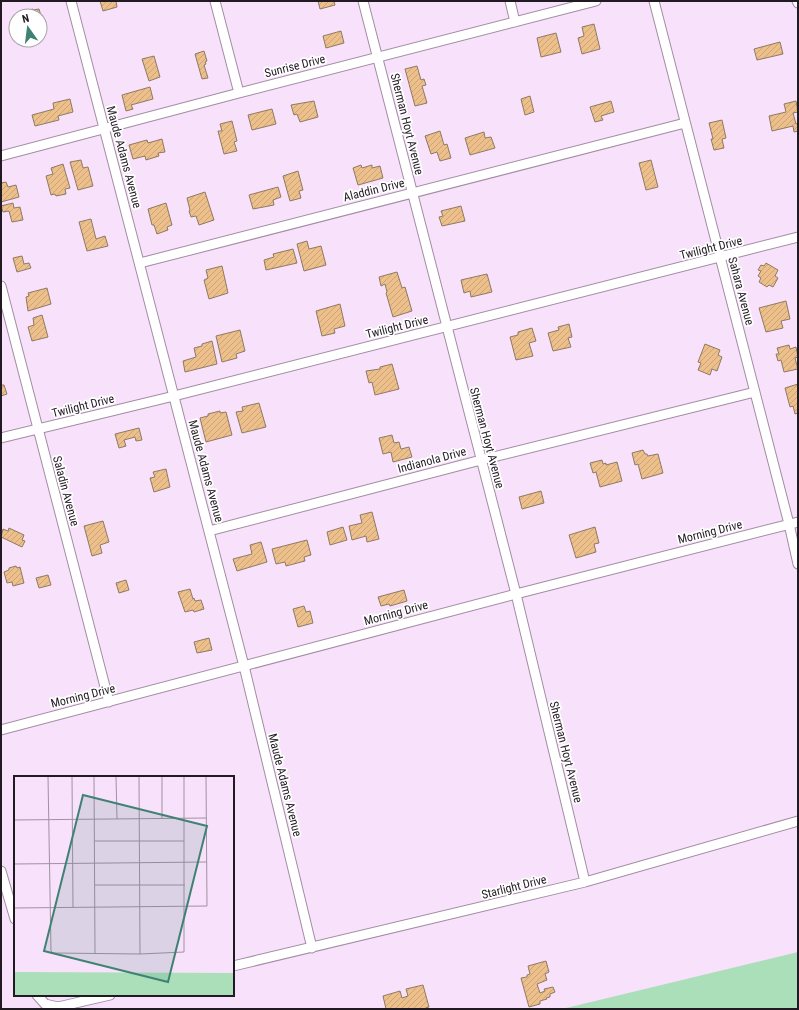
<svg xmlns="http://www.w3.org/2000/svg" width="799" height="1010" viewBox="0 0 799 1010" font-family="'Roboto Condensed',sans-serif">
<defs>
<pattern id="building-hatch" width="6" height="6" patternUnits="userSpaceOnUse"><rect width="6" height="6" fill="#edbf8a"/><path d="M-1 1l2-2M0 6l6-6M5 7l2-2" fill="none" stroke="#cba477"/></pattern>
</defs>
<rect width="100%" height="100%" fill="#f8e1fa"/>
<path fill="#aadfb9" d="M798 952V1009H562Z"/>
<path fill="url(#building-hatch)" stroke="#8e7a64" d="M100 1H116L117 7 103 11Z
M318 1H334L335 5 320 9Z
M33 9V10L39 9 42 19 40 20V16H27L25 11Z
M594 24 600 49 582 54 578 38 584 36 582 27Z
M341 31 344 43 326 48 323 36Z
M556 33 561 52 541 57 537 38Z
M780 42 783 54 757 60 754 49Z
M204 51 207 61 205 62 206 64 204 65 208 78 202 79 195 54Z
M154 56 160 77 149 81 142 59Z
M417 66 421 80 424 79 426 85 422 86 427 103 415 106 405 69Z
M150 87 153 99 131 105 133 109 126 111 122 95Z
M530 96 534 112 525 115 521 99Z
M70 99 73 112 58 116 59 120 35 126 32 115 54 109 53 103Z
M314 101 318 117 300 122 297 114 294 115 291 105Z
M611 101 614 112 601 116 603 120 595 122 590 107Z
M796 101 798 112 793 113 796 124 798 123V131L794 132 793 126 772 131 769 116 786 112 784 104Z
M272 109 276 124 252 130 248 115Z
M722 120 726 138 722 139 724 148 714 150 711 139H713L709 123Z
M232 121 237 141 234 142 237 151 224 154 218 131H222L220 124Z
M440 131 444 145 447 144 451 158 440 161 437 152 431 154 425 136Z
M484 132 485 138 491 137 495 148 470 155 465 138Z
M162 139 165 152 158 153 159 156 146 160 145 156 133 159 129 145 147 140 148 143Z
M81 160 83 168 88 167 93 186 78 190 70 162Z
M651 160 658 187 646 190 639 163Z
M63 164 70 188 65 189 66 194 56 196 55 194 51 195 46 176 53 174 51 168Z
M361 165 362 168 372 165V168L380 166 383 178 358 185 353 168Z
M298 171 303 190 299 191 301 198 290 201 283 176Z
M6 182 8 187 16 185 19 197 1 202V183Z
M278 187 281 197 273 200 274 205 253 209 249 195Z
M205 192 214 220 199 225 196 216 191 217 189 211 190 210 187 198Z
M13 203 14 208 20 207 23 220 12 222 9 211 3 212 1 206Z
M166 203 172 225 167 227 168 230 157 234 154 225H152L148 209Z
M461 206 465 221 442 226 439 217 443 216 441 211Z
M91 219 96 239 105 236 108 246 87 251 79 222Z
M307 241 309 249 321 246 326 265 304 271 297 244Z
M293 249 297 263 266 270 264 260 274 257 273 254Z
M22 256 24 264 29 263 31 268 17 272 13 258Z
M766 263 778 270 775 276 778 278 773 287 769 285 767 287 759 282 761 278 758 276 761 271 758 270 761 265 764 266Z
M222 266 228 293 209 299 204 280 208 278 206 270Z
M397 272 402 288 405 287 412 311 393 317 386 293 387 292 385 284 381 286 379 277Z
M487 274 492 292 471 297 470 291 464 293 461 280Z
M47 288 51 304 28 311 26 297 29 296 28 293Z
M786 301 790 319 781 321 783 328 766 332 759 308Z
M340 304 345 326 334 329 335 333 322 336 316 311Z
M42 315 48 337 32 341 28 327 34 325 33 318Z
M569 324 572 337 568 338 571 347 553 351 548 333 559 330 558 327Z
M532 328 536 341 529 343 533 356 516 360 510 337 518 335V332Z
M240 330 245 351 236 354 237 358 222 362 216 336Z
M212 341 217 364 185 372 183 361 196 357 194 348 202 346V344Z
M705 344 720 350 718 355 722 357 717 371 712 369 710 375 698 370 701 363 698 362Z
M789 345 790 349 796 347 798 357 795 358 798 369 784 372 781 360 778 361 776 354H779L777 348Z
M392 364 399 389 375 395 372 382 369 383 366 371 380 369V367Z
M798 384V413L795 414 793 406 790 407 785 388Z
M1 385H4L7 394 1 396Z
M259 403 266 427 242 433 236 412 243 411 242 407Z
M220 411V413L226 412 232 435 206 442 200 418 208 416V414Z
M139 428 142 440 136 441 135 437 124 440 126 446 119 448 115 434Z
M392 435 394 443 399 442 401 449 409 447 412 457 393 462 391 452 383 454 379 438Z
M643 450 645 454H647L648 456 658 454 663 473 642 479 638 464 635 465 632 453Z
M602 460 603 464 606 463V465L617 462 622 481 600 487 596 472 593 473 590 463Z
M166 469 170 487 154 492 150 478 155 477 153 472Z
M541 491 544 503 522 509 519 497Z
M372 512 379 539 367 542 366 536 352 540 349 526 362 523 360 515Z
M103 521 109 542 100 545 102 553 92 556 84 526Z
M343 527 347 540 330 545 327 532Z
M595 527 599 543 594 544 596 552 576 558 569 535Z
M9 528 24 535 22 540 25 541 22 547 1 537 3 529 8 531Z
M307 540 311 555 304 557 305 561 286 566 285 562 276 564 272 549Z
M261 542 267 562 237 571 233 559 252 554 250 545Z
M16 566 17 568 20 567 24 583 13 586 12 582 7 583 4 572 9 570V568Z
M48 575 51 585 39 588 36 578Z
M126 580 129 590 119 593 116 583Z
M190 589 193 599 194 598 195 601 201 600 204 609 194 612 193 610 185 612 178 592Z
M404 590 407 601 390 606 389 604 381 606 378 597Z
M304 606 306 612 310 611 313 623 298 627 293 609Z
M209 638 212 650 197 653 194 642Z
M546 961 549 972 545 974 547 980 537 984 540 993 545 991 544 989 553 987 555 992 550 994V997L546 998 547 999 540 1001V1004L529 1007 521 978 527 977V975L530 974 528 966Z
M423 985 429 1007 423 1009H386L383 996 400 991 402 998 408 996 406 989Z"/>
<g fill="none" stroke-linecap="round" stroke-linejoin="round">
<defs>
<path id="minor" d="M71 1 244 666 312 948
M215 1 239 93
M363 1 516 594 585 882
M510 1 515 22
M654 1 789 524 798 564
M797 1 798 3
M1 156 239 93 596 1
M140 263 685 123
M1 286 109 702
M1 438 174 396 798 237
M209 531 481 460 755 392
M1 730 516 594 798 522
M1 871 15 919
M233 966 585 882 798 821
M37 995 45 1004 58 1007 110 995"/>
</defs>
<use href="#minor" stroke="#a28da3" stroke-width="11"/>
<use href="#minor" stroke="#fff" stroke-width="9"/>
</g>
<g text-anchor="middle" stroke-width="3.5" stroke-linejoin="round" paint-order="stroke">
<g font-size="12" fill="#221a23" stroke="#fff">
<text transform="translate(295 66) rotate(-14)" y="4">Sunrise Drive</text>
<text transform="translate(407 124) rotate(76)" y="4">Sherman Hoyt Avenue</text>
<text transform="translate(124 157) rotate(75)" y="4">Maude Adams Avenue</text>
<text transform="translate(374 190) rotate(-14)" y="4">Aladdin Drive</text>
<text transform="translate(711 248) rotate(-14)" y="4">Twilight Drive</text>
<text transform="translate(741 291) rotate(75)" y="4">Sahara Avenue</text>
<text transform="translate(397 327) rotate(-14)" y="4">Twilight Drive</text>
<text transform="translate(83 406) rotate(-14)" y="4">Twilight Drive</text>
<text transform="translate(487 438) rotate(75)" y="4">Sherman Hoyt Avenue</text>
<text transform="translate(432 460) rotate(-15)" y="4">Indianola Drive</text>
<text transform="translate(206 471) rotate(75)" y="4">Maude Adams Avenue</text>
<text transform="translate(66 491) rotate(75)" y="4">Saladin Avenue</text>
<text transform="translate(710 532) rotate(-14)" y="4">Morning Drive</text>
<text transform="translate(396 613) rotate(-15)" y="4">Morning Drive</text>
<text transform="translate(83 696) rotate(-14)" y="4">Morning Drive</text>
<text transform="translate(566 752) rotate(76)" y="4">Sherman Hoyt Avenue</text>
<text transform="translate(285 785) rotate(76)" y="4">Maude Adams Avenue</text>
<text transform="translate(514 887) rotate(-14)" y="4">Starlight Drive</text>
</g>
</g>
<g transform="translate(14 776)">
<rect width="220" height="220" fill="#f8e1fa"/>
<path d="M0 196 220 197V220H0Z" fill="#aadfb9"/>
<path fill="none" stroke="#a291a4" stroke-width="1" d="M34 0 37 175 39 177 126 178 170 176V0M58 0 59 132M80 0 81 178M102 0 103 43M125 0 126 178M148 0V42M0 44 192 42M81 65H170M0 88 193 86M81 109H171M0 132 193 130 192 0"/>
<path fill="#3f8273" fill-opacity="0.15" stroke="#3f8273" stroke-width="2" d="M69 19 193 50 154 206 30 175Z"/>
<rect width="220" height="220" fill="none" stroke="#221a23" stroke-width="2"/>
</g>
<rect width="799" height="1010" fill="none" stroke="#221a23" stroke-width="4"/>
<g transform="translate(28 28) rotate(346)"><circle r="19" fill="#ffffff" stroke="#a7a3a7"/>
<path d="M0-3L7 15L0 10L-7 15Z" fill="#3f8273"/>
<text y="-6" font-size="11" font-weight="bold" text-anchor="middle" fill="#221a23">N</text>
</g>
</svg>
